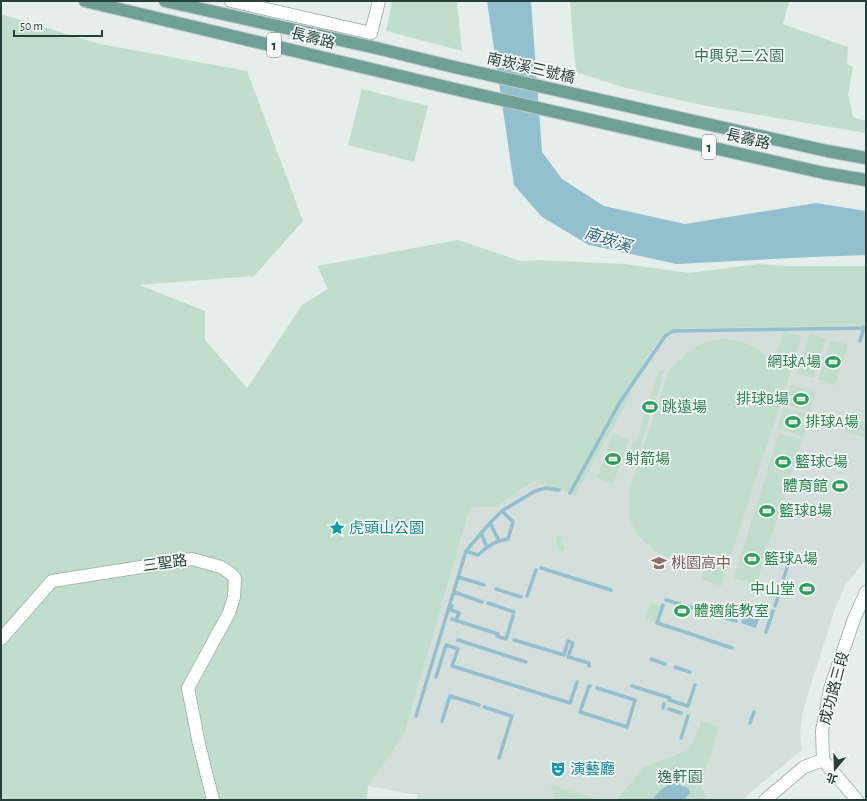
<svg xmlns="http://www.w3.org/2000/svg" width="867" height="801" viewBox="0 0 867 801" font-family="'Alegreya Sans','Noto Sans TC',sans-serif">
<rect width="100%" height="100%" fill="#e6eeeb"/>
<path fill="#d4deda" d="M866 325V560L846 584 835 609 808 694 803 711 800 732 802 750 751 792 744 800H417V795L368 786 404 735 470 508 496 507 534 481 645 360 666 331 675 329Z"/>
<path fill="#c1ddcb" d="M392 1H457L462 51 386 31Z
M570 1H786L789 2 783 24 848 47 847 64 853 67 848 94 853 117 866 121V133L706 106 622 87 576 72 573 42Z
M1 14 100 44 247 71 303 221 254 276 139 285 205 311V340L247 388 302 305 328 289 317 266 458 240 520 261 537 260 624 264 690 273 758 264 789 266H866V325L675 329 666 331 645 360 626 404 575 495 534 481 496 507 470 508 404 735 368 786 367 800H1Z
M362 89 428 106 414 162 348 145Z
M784 331 802 337 721 586 701 579 708 553C699 559 687 561 676 560 658 557 634 536 630 518 628 508 629 498 630 488L669 371C688 349 709 333 740 341 748 344 758 348 764 355 767 358 770 364 772 368Z
M810 333 826 339 813 378 797 373Z
M831 340 848 345 835 385 818 379Z
M659 370 664 372 641 444 643 445 638 459 629 455 633 442H636Z
M791 385 816 393 810 412 785 404Z
M784 407 809 415 803 437 777 428Z
M849 417 866 423V438L844 432Z
M613 433 629 439 613 484 597 478Z
M779 433 802 440 756 585 734 578Z
M564 536 561 542 562 544 565 547 563 552 558 551 556 537Z
M652 603 662 606 656 622 645 619 650 605Z
M701 721 719 727 701 784 707 800H616L645 767 686 751 694 742Z
M551 785 598 800H555Z"/>
<path fill="#93c0ce" d="M487 1H531L542 152 562 179 604 206 685 224 816 203 866 211V255L812 257 677 264 589 245 542 217 514 185Z
M745 611 760 616 756 628 741 623Z
M670 783 677 784 688 788 690 793C689 796 685 796 685 800H652L660 791Z"/>
<g fill="none" stroke-linecap="round" stroke-linejoin="round">
<path stroke="#93c0ce" stroke-width="3.5" d="M860 341 864 327
M570 493 620 402 666 335 673 331 866 328
M490 523 499 541
M481 533 487 547
M466 551 478 555C486 547 496 540 508 539L513 522 502 511
M541 568 611 590
M458 577 484 585
M496 589 521 597
M454 592 482 602
M527 596 536 570
M666 600 736 621
M488 603 514 612
M663 605 657 623 697 636
M452 606 451 610 459 613 456 620
M775 606 792 552
M452 619 498 634 497 636 506 639 513 616
M766 632 773 611
M699 637 732 648
M458 640 526 662
M514 640 564 655 568 641 573 643 568 657 589 663V666
M651 659 665 664
M675 667 690 672
M436 677 446 645 458 649 452 666 570 703 577 682
M590 686H589L580 712 627 727 635 700 597 688
M632 686 670 698 669 700 688 706 695 685
M484 707 512 716 499 758
M663 708 664 704
M669 709 681 713
M416 716 466 551 490 523 502 511 535 491 546 488 559 490
M442 721 450 696 479 705
M750 723 754 712
M681 738 688 716"/>
<defs>
<path id="minor" d="M231 1 371 33 379 1
M1 639 52 581 192 559 221 567 230 573 235 578 234 597 229 613 188 688 199 744 213 800
M765 800 804 767 823 760"/>
<path id="tertiary" d="M857 800 823 760 822 731 830 689 854 619 866 592"/>
<path id="primary" d="M85 1 463 91 824 173 866 180
M165 1 372 47 454 67 827 151 866 158"/>
</defs>
<use href="#minor" stroke="#a9b6b2" stroke-width="14"/>
<use href="#tertiary" stroke="#a9b6b2" stroke-width="14"/>
<use href="#primary" stroke="#c2c9c8" stroke-width="14"/>
<use href="#minor" stroke="#fff" stroke-width="12"/>
<use href="#tertiary" stroke="#fff" stroke-width="12"/>
<use href="#primary" stroke="#6ea097" stroke-width="12"/>
</g>
<defs>
<symbol id="stadium-bare" viewBox="-9 -9 18 18"><path d="M0-5a6.5 5 0 1 0 0 10a6.5 5 0 1 0 0-10ZM-3.5-1.8h7v3.6h-7Z" fill="#2e9e5b" stroke="#f7faf9" stroke-width="2.5" paint-order="stroke"/></symbol>
<symbol id="sight-bare" viewBox="-9 -9 18 18"><path d="M0-6L1.8-2.2L6-1.7L2.9 1.2L3.7 5.4L0 3.3L-3.7 5.4L-2.9 1.2L-6-1.7L-1.8-2.2Z" fill="#0f9aa8" stroke="#f7faf9" stroke-width="2.5" paint-order="stroke"/></symbol>
<symbol id="school-bare" viewBox="-9 -9 18 18"><path d="M0-5L7-2L0 1L-7-2ZM-4 1L0 2.5L4 1V4Q0 6-4 4Z" fill="#8d6e63" stroke="#f7faf9" stroke-width="2.5" paint-order="stroke"/></symbol>
<symbol id="theatre-bare" viewBox="-9 -9 18 18"><path d="M-5-5.5Q0-4 5-5.5V0Q5 5 0 6Q-5 5-5 0ZM-3.3-2.5H-1v1.5H-3.3ZM1-2.5H3.3v1.5H1ZM-2.8 1Q0 5.5 2.8 1Z" fill="#0f9aa8" stroke="#f7faf9" stroke-width="2.5" paint-order="stroke"/></symbol>
</defs>
<g fill-rule="evenodd">
<use href="#stadium-bare" x="822" y="351" width="22" height="22"/>
<use href="#stadium-bare" x="790" y="388" width="22" height="22"/>
<use href="#stadium-bare" x="639" y="396" width="22" height="22"/>
<use href="#stadium-bare" x="782" y="411" width="22" height="22"/>
<use href="#stadium-bare" x="602" y="448" width="22" height="22"/>
<use href="#stadium-bare" x="772" y="451" width="22" height="22"/>
<use href="#stadium-bare" x="829" y="475" width="22" height="22"/>
<use href="#stadium-bare" x="756" y="500" width="22" height="22"/>
<use href="#sight-bare" x="326" y="517" width="22" height="22"/>
<use href="#stadium-bare" x="741" y="548" width="22" height="22"/>
<use href="#school-bare" x="648" y="552" width="22" height="22"/>
<use href="#stadium-bare" x="796" y="578" width="22" height="22"/>
<use href="#stadium-bare" x="671" y="600" width="22" height="22"/>
<use href="#theatre-bare" x="547" y="758" width="22" height="22"/>
</g>
<g text-anchor="middle" stroke-width="3.5" stroke-linejoin="round" paint-order="stroke">
<g fill="#f7faf9" stroke="#657773" stroke-width="1">
<rect x="267" y="33" width="14" height="24" rx="3"/>
<rect x="702" y="135" width="14" height="24" rx="3"/>
</g>
<g font-size="14" font-weight="bold" fill="#263f3a">
<text x="274" y="50">1</text>
<text x="709" y="152">1</text>
</g>
<g font-size="15" fill="#263f3a" stroke="#f7faf9">
<text transform="translate(313 38) rotate(14)" y="5">長壽路</text>
<text transform="translate(531 68) rotate(13)" y="5">南崁溪三號橋</text>
<text transform="translate(748 139) rotate(13)" y="5">長壽路</text>
<text transform="translate(165 563) rotate(-8)" y="5">三聖路</text>
<text transform="translate(834 688) rotate(-75)" y="5">成功路三段</text>
</g>
<g font-size="15" fill="#337351" stroke="#f7faf9">
<text x="739" y="61">中興兒二公園</text>
<text x="680" y="782">逸軒園</text>
</g>
<g font-size="15" fill="#27864d" stroke="#f7faf9" text-anchor="start">
<text x="821" y="367" text-anchor="end">網球A場</text>
<text x="789" y="404" text-anchor="end">排球B場</text>
<text x="662" y="412">跳遠場</text>
<text x="805" y="427">排球A場</text>
<text x="625" y="464">射箭場</text>
<text x="795" y="467">籃球C場</text>
<text x="828" y="491" text-anchor="end">體育館</text>
<text x="779" y="516">籃球B場</text>
<text x="764" y="564">籃球A場</text>
<text x="795" y="594" text-anchor="end">中山堂</text>
<text x="694" y="616">體適能教室</text>
</g>
<g font-size="15" fill="#0d838f" stroke="#f7faf9" text-anchor="start">
<text x="349" y="533">虎頭山公園</text>
<text x="570" y="774">演藝廳</text>
</g>
<g font-size="15" fill="#785e54" stroke="#f7faf9" text-anchor="start">
<text x="671" y="568">桃園高中</text>
</g>
<g font-size="16" font-style="italic" fill="#246277" stroke="#f7faf9">
<text transform="translate(608 239) rotate(18)" y="6">南崁溪</text>
</g>
</g>
<rect width="867" height="801" fill="none" stroke="#263f3a" stroke-width="4"/>
<g transform="translate(835 769) rotate(199)" stroke="#f7faf9" stroke-width="3" paint-order="stroke">
<path d="M0-3L7 15L0 10L-7 15Z" fill="#263f3a"/>
<text y="-6" font-size="11" font-weight="bold" text-anchor="middle" fill="#263f3a">北</text>
</g>
<path d="M14 30v6h88v-6" fill="none" stroke="#263f3a" stroke-width="2"/>
<text x="20" y="30" font-size="12" fill="#263f3a" stroke="#f7faf9" stroke-width="3" paint-order="stroke">50 m</text>
</svg>
